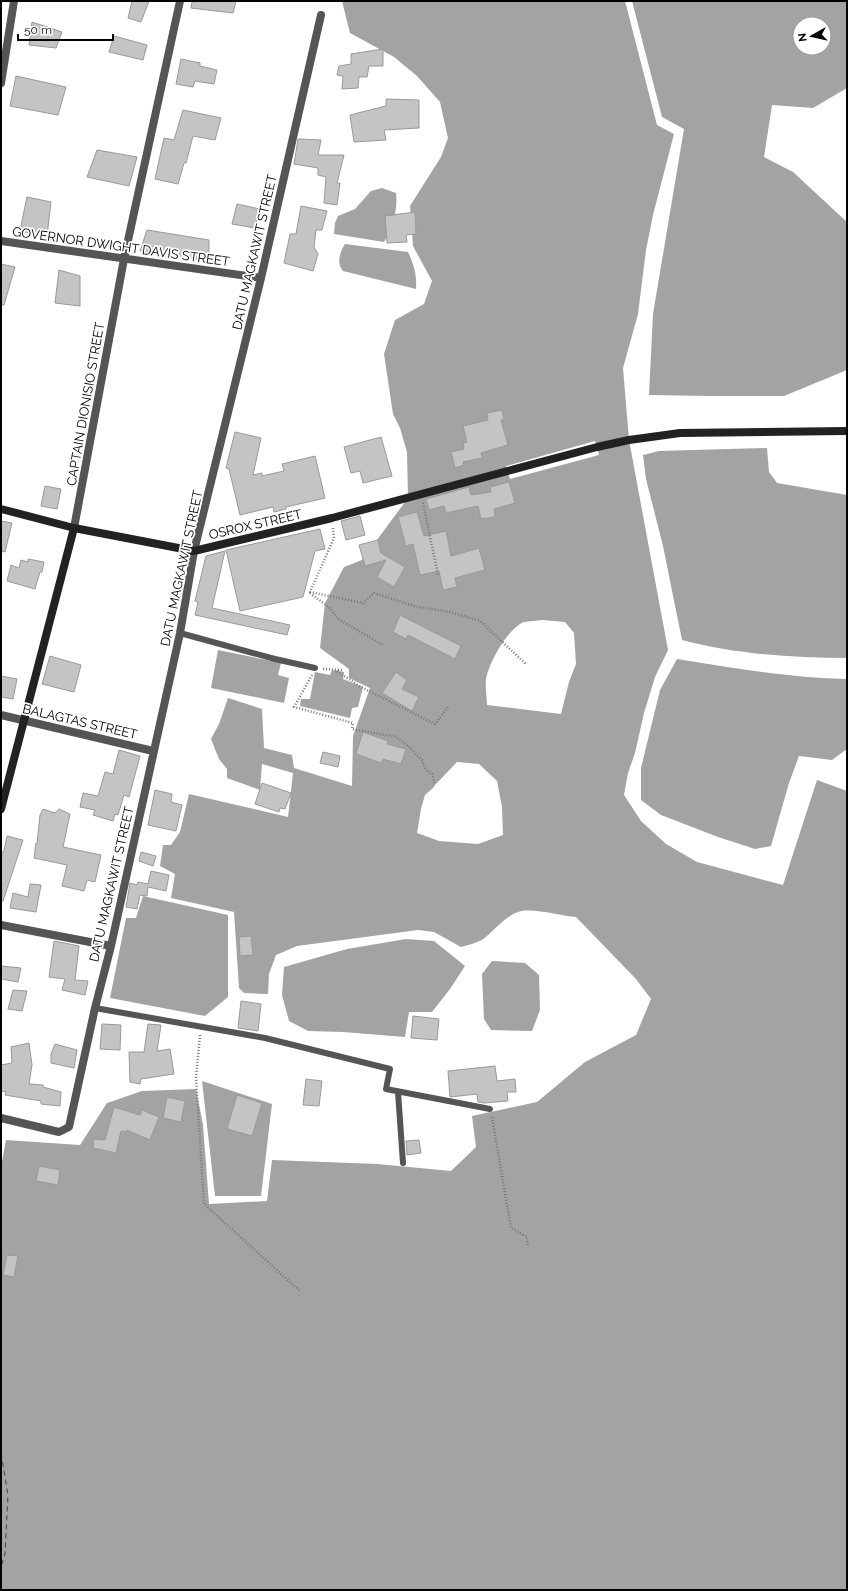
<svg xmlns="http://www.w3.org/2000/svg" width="848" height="1591" viewBox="0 0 848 1591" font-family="Raleway,sans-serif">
<rect width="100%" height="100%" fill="#fff"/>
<path fill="#a3a3a3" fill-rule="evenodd" d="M342 1H625L657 125 674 134 653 215 646 250 638 314 623 368 629 440 668 650 655 677 644 713 635 753 628 773 624 795 641 821 666 844 697 862 783 885 817 780 847 791V1590H1V1167L6 1140 80 1145 107 1103 142 1091 196 1089 203 1125 209 1204 267 1201 272 1160 377 1164 451 1171 476 1147 472 1116 537 1102 585 1062 636 1035 651 999 636 979 576 917C561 916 531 907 518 912 504 917 494 931 482 940 476 943 468 945 461 947L434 932 418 930 297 946 276 955 269 974 268 994 244 993 239 988 234 912 171 898 175 874 160 866 163 845H171L180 832 189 794 288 817 293 773 262 764 260 790 227 778V769L219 759 211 739 219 724 228 698 262 709 264 748 292 755 294 768 352 786 353 736 370 688 349 678V669L320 648 325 603 344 567 362 560 408 498 407 452 400 428 393 414 384 354 395 320 424 304 432 281 413 246 410 206 441 157 448 138 440 102 417 76 394 57 350 33ZM542 620 565 622 574 633 576 664 569 682 561 714 487 705C487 697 485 688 486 680 488 664 508 628 524 622 529 621 536 621 542 620ZM457 762 479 764 497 781 502 807 503 835 478 844 439 841 417 833 421 809 425 795 434 787 435 785Z
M632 1H847V88L813 108 772 105 764 157 793 172 847 222V370L784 396H710L649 395 653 314 684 129 662 117ZM800 24H824V48H800Z
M382 188 396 193C398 209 393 228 384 242L334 234 335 223 338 216 355 209 371 191Z
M345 244 408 252C414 265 417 275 416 289L343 271C336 263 340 252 345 244Z
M767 448 769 472 777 483 847 495V658C792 658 735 654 682 640L663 546 646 479 643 455 659 451Z
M218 650 281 663 278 675 289 678 284 703 211 688Z
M677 659C734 668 790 678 847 679V749L832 760 799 756 789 783 771 846 755 849 718 837 661 815 641 800V768L660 690Z
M332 670 344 672 343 679 363 687 358 707 352 708 350 718 300 706 301 699H310L315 672 330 675Z
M143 896 228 915V997L205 1016 110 998 126 918H136Z
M406 939 434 941 465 966 450 989 432 1012H409L405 1037 343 1032 308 1031 289 1021 282 995 284 967 347 949Z
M492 961 525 963 539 975 540 1010 532 1031 491 1030 484 1019 482 974Z
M202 1081 272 1104 261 1196H215Z"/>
<path fill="#fff" d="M595 441 599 455 510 479 506 466Z"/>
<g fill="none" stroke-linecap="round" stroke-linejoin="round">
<path stroke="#444" stroke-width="1" stroke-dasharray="5 4" stroke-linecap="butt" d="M1 1453 8 1495 5 1554 1 1567"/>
</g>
<path fill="#c4c4c4" stroke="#999" d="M132 1H149L141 22 128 18Z
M192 1H236L233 13 191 8Z
M32 22 62 32 56 48 29 45Z
M114 36 147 45 143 60 109 52Z
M383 49V66H369L367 77H359L358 88 342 89 343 76 337 75 339 66 351 64V54Z
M181 59 200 63V66L217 70 214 84 195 81 193 87 176 84Z
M16 76 66 87 58 115 10 106Z
M386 99 419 100V128L384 130 386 140 354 142 350 115 386 106Z
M183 110 221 118 215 140 193 136 186 163H184L178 184 155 179 164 138 174 140Z
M298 139 321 140 318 155H344L337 183H340L337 205 324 203 326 177 318 175V168L294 164Z
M97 150 137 157 129 186 87 177Z
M27 197 51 202 47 236 20 231Z
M237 204 260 209 255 228 232 224Z
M301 206 327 211 322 230H316L314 247 318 254 313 271 284 263 290 234H296Z
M415 212 416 234 406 235 407 242 387 243 385 216Z
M147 230 209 240V261L140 251Z
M1 264 15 267 4 305H1Z
M59 270 80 276V306L55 303Z
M502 410 504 420H501L508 445 481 453 482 458 463 462 464 465 455 468 451 452 464 449 463 443 467 442 463 426 488 420 487 413Z
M235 432 261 438 253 475 262 473V476L284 471 282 464 315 456 325 498 286 507V509L274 512 273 507 240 515 229 469 226 468Z
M381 437 392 476 363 483 360 471 351 473 344 447Z
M509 482 515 503 494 509 495 517 481 519 478 506 446 513 444 506 429 510 426 499 469 487 471 495 491 492 490 487Z
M45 486 61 489 57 509 41 506Z
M417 512 424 536 446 531 451 556 479 548 485 570 455 578 457 587 443 590 439 571 420 575 413 544 406 546 398 517Z
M360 516 365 535 346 540 341 521Z
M1 521 12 523 5 552 1 551Z
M320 529 325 549 315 551 303 597 240 611 226 550Z
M378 540 381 553 405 567 394 587 377 577 386 560 365 566 359 545Z
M225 551 212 608 290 625 287 635 195 615 198 602 195 601 206 556Z
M28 559 44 562 42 572H40L35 589 7 581 11 565 19 568 21 560 28 562Z
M400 615 461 646 455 659 408 635 406 639 393 632Z
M50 656 81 665 74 692 42 684Z
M396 672 407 680 402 689 419 697 412 711 382 693Z
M1 676 17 679 13 699 1 697Z
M363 732 388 741 387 744 406 749 401 764 383 759 381 763 356 754Z
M119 750 140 756 129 797 124 795 118 815 115 814 113 821 93 815 95 810 80 807 83 793 98 796 105 772 113 774Z
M323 752 340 756 338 767 320 763Z
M262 783 291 793 285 809 280 808 279 812 255 804Z
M155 790 172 794 171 802 182 805 176 831 148 825Z
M43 809 55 813 59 809 70 814 63 847 101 855 95 882 87 880 84 891 62 886 67 865 34 858 36 843 37 844 40 815Z
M7 836 23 840 3 901H1V853L4 851Z
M141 852 156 856 153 866 139 861Z
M151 871 169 875 166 891 148 887 147 896 140 895 137 909 126 907 130 883 137 885 138 882 148 884Z
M30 884 41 885 36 912 10 908 13 893 28 897Z
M251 936 253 955 240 956 239 937Z
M54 941 79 946 75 980 88 981 85 995 62 990 65 979 49 977Z
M1 966 21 968 18 982 1 979Z
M13 990 27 991 22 1011 8 1009Z
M241 1001 261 1004 258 1031 238 1028Z
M413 1016 439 1019 437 1040 411 1038Z
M102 1024 121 1025 120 1050 100 1049Z
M148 1024 161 1025 157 1051 170 1049 174 1074 141 1079 140 1084 130 1082 129 1052H144Z
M29 1043 32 1065 29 1084 43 1085V1087L61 1092 60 1106 41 1104V1101L5 1095 6 1091 1 1092V1065L12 1063 11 1047Z
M55 1044 77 1050 74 1068 51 1063V1054Z
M495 1066 497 1081 515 1079 516 1092H507L508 1101 484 1103 478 1102 477 1094 450 1097 448 1071Z
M306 1079 322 1081 319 1106 303 1105Z
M237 1095 262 1103 252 1136 227 1129Z
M167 1097 185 1101 181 1122 163 1118Z
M114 1107 140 1115 142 1110 159 1117 150 1140 127 1130 126 1132 121 1131 116 1153 93 1148 94 1139 105 1140Z
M419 1140 421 1153 407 1155 406 1141Z
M39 1166 60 1170 58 1185 36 1181Z
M7 1255 18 1256 14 1277 3 1275Z"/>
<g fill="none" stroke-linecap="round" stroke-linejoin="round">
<path stroke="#777" stroke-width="2.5" stroke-dasharray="1 2" stroke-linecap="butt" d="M423 503 438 575
M333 528 334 538 310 592 363 603 374 593 414 606 450 612 480 621 526 664
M310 593 331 609 338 619 383 645
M323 669 343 670H335L361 687 435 724 448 707
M312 675 294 707 353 723 352 729 396 737 406 744 422 760 426 770 432 774 435 785
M200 1035 196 1077 204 1204 300 1291
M492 1117 511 1228 527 1237 528 1246"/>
<path stroke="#555" stroke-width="6" d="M180 633 275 659 315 668
M95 1008 265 1038 390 1069 386 1089 490 1109
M398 1092 403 1163"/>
<path stroke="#555" stroke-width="8" d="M1 83 14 1
M1 241 261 278
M74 528 124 259 180 1
M1 715 153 751
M1 925 111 946
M1 1118 59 1132 69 1127 95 1008 111 946 180 633 194 551 261 278 321 15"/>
<path stroke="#222" stroke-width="8" d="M1 509 74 528 194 551 332 518 597 447 629 440 680 433 847 431
M1 809 74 528"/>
</g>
<g text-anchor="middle" stroke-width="3.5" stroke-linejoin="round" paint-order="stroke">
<g font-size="13" fill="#000" stroke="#fff">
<text transform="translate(121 246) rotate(8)" y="5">GOVERNOR DWIGHT DAVIS STREET</text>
<text transform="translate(254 252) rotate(-77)" y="5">DATU MAGKAWIT STREET</text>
<text transform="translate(85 404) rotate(-80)" y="5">CAPTAIN DIONISIO STREET</text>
<text transform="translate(255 524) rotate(-13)" y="5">OSROX STREET</text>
<text transform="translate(181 568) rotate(-78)" y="5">DATU MAGKAWIT STREET</text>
<text transform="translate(80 721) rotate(13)" y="5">BALAGTAS STREET</text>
<text transform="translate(111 884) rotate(-77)" y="5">DATU MAGKAWIT STREET</text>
</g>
</g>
<rect width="848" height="1591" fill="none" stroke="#000000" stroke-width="4"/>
<g transform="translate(812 36) rotate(262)"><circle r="19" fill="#ffffff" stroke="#999999"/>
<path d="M0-3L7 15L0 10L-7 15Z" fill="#000000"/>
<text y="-6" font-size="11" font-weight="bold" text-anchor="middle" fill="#000000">N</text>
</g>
<path d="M18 34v6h95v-6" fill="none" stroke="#000000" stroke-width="2"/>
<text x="24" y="34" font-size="12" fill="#000000" stroke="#ffffff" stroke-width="3" paint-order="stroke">50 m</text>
</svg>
